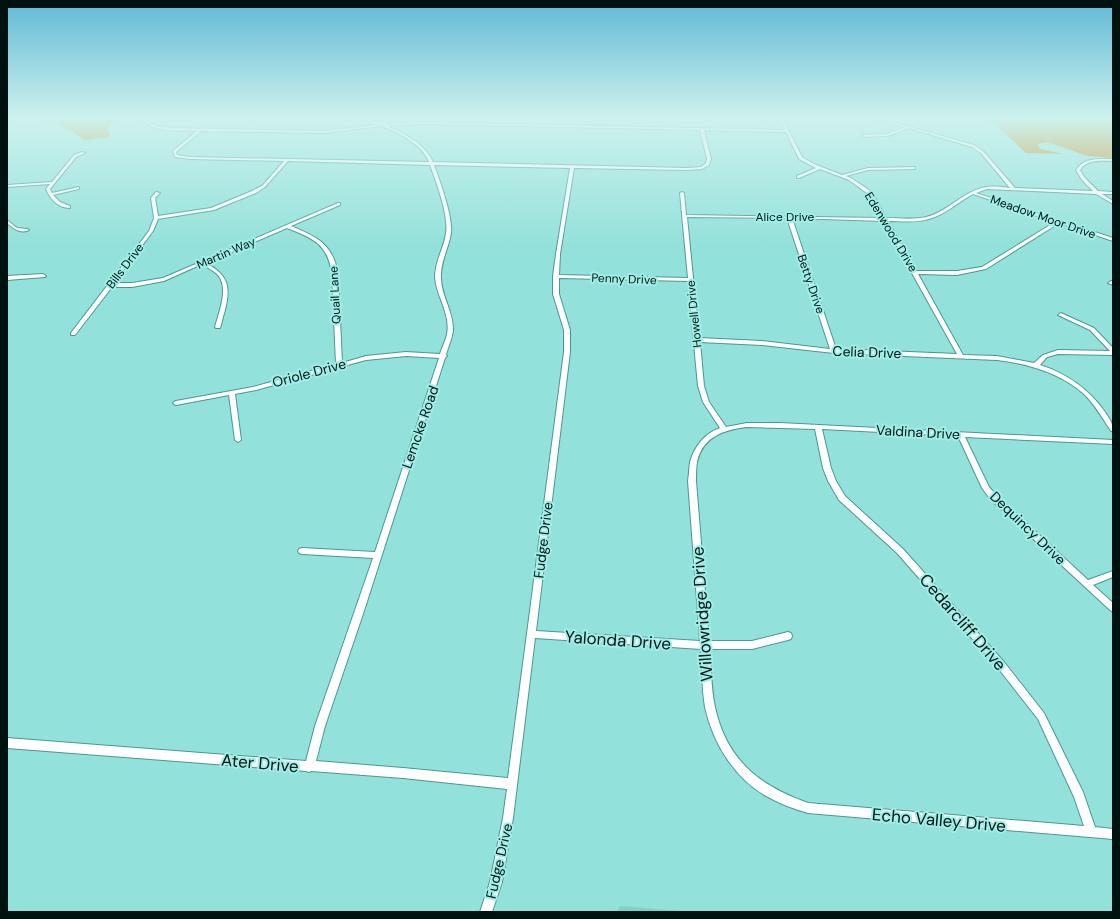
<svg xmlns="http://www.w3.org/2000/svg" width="1120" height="919" viewBox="0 0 1120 919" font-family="'DM Sans',sans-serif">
<rect width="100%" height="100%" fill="#92e1da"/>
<path fill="#7ad4cd" d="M620 906 694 912H617Z"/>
<path fill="#cb8109" d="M27 119H105L114 120 108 128 110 137 85 140 69 130 52 121Z
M974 119H1113V158L1088 156 1047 142 1037 144 1041 149 1063 154 1026 153 993 122Z"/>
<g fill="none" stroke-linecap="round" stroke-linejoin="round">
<defs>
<path id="street" d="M142 119H145L152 125 171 128 324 131 378 125 365 120V119H368L383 124 422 122 785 130 780 119H783L802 157 814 164 842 175 868 168 915 167V169H914L868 170 846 176 851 178 872 192 886 218C899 218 913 220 926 217 948 212 963 191 986 187 994 186 1003 187 1010 188L981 153 972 147 909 128 888 136 863 137 862 136 864 135 887 134 905 127 879 120V119H882L974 145 983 151 1015 188 1093 191 1082 180 1076 170C1084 157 1099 159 1113 159V161C1102 161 1087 159 1080 170L1085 178 1098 191 1113 192V194H1102L1113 201V204L1096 194 987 189 976 193 1113 238V241L1059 223 986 269 957 275 918 274 963 355 997 356 1034 363 1043 355 1058 350 1110 351 1090 330 1058 315 1061 313 1063 314 1094 328 1113 348V355L1058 354 1047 357 1040 365C1067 374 1088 388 1105 412 1109 418 1113 423 1113 431H1111C1103 419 1095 405 1085 395 1061 373 1029 364 997 360L834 353 762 345 700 342 704 386 709 402 726 427 747 423H780L1113 440V444L965 437 989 487 997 496 1088 580 1113 571V577L1093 585 1113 603V612L1110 610 991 500 982 488 958 436 822 429 831 468 836 481 845 496 903 549 1004 662 1044 713 1083 792 1095 827 1113 829V839L808 813C794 809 781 804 768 797 735 779 713 744 705 707 702 689 702 667 701 649L535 638 513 818 502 882 492 912H480L490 882 503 818 507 789 403 778 311 771 309 772 306 771 7 748V738L306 761 315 726 373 558 302 554 299 553 298 551 299 549 302 548 375 552 439 358 406 356 366 360 256 390 235 394 241 440 238 442 235 440 229 395 176 405 174 404 173 403 174 402 176 401 253 387 336 364 332 274C328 244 313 238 287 228L206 263C228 275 231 286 225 310 223 316 222 322 220 328H216L215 327C219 312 229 288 218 275 213 270 208 268 202 264L164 281 132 287H112L75 335H71V333L149 231 154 218 151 198 156 192 160 193 155 198 158 216 211 208 252 191 263 185 284 161 190 159 175 157 173 151 197 131C182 130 150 133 142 119ZM422 124 700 130 707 159 706 163 701 167 687 168 433 162C424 143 405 134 387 126ZM382 126C400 134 421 143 429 162L190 157 177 155 176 152 201 131 324 133ZM704 130 786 132 799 159 816 168 797 176V178H799L820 169 849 180 868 194 882 218 686 215 684 193 682 192 680 193 688 278 559 275 560 254 574 168 687 170 702 169 709 165 711 159ZM288 161 430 165C436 181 449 216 446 233 444 248 435 261 435 277 436 296 451 314 447 334 446 340 442 347 440 354L406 352 366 356 342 363 338 274C333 244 317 237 291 226L340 205V203H338L163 278 132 283H114L153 231 158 219 214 210 256 193 265 187ZM434 165 570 168 556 254 553 276V294L564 330V352L508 778 403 768 316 761 325 726 363 614 445 358 447 356 446 355C448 347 452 339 453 331 454 312 441 296 441 278 440 262 449 248 451 233 453 217 440 181 434 165ZM973 194 1055 222 982 267 957 271H916L888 221C901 221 916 223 929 219 945 215 958 202 973 194ZM687 217 787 218 830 349 762 341 699 338ZM792 218 883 221 957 354 836 349ZM559 278 688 281 698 386 703 402 720 428C705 433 694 447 690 462 689 468 689 475 688 481L700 641 536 631 570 352V330L559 294ZM747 427 815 429 823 468 828 481 839 500 897 553 998 668 1038 719 1074 797 1084 826 808 803C759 786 726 759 715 707 711 689 711 667 710 649H752L788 640 791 639 792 636 791 633 788 632 752 641H709L696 481C696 475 696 468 697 462 703 436 724 430 747 427Z
M82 152 85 153 76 157 50 189 52 193 79 187V189L53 195 60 202 70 206V208C58 208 50 199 46 189L50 184 7 187V185L52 182 74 155Z
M7 220 17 228 27 229 29 230C21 234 14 229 7 223Z
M43 274 46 276 45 277 7 280V276Z
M1111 281H1113V285L1108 283Z"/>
<path id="secondary" d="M7 119H14L7 123Z"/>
</defs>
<use href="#street" stroke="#499893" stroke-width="2"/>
<use href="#secondary" stroke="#499893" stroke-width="2"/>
<use href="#street" fill="#fff" fill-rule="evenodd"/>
<use href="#secondary" fill="#f4e6fe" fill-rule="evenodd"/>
</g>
<linearGradient id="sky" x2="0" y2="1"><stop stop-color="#61b9d5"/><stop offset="0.48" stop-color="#cef2ee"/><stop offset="1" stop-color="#cef2ee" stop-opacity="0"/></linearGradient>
<rect width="1120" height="247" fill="url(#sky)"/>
<g text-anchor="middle" stroke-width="4" stroke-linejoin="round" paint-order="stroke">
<g font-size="12" fill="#001210" stroke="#9feee8">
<text x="785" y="221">Alice Drive</text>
<text transform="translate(1043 217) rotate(19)" y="4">Meadow Moor Drive</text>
<text transform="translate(891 232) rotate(59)" y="4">Edenwood Drive</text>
<text transform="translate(226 253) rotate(-23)" y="4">Martin Way</text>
<text transform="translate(125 266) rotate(-53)" y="4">Bills Drive</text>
<text transform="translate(624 279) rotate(2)" y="4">Penny Drive</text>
<text transform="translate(811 284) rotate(71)" y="4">Betty Drive</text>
<text transform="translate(335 295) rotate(-93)" y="4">Quail Lane</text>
<text transform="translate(694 314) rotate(-96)" y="4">Howell Drive</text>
</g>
<g font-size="14" fill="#001210" stroke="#9feee8">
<text transform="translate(867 352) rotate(2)" y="5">Celia Drive</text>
<text transform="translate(309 373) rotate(-15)" y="5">Oriole Drive</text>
<text transform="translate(420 427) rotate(-71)" y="5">Lemcke Road</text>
<text transform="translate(918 432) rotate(3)" y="5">Valdina Drive</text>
<text transform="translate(1028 528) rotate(44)" y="5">Dequincy Drive</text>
<text transform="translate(543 540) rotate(-83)" y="5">Fudge Drive</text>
<text transform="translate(499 861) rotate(-77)" y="5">Fudge Drive</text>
</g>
<g font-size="17" fill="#001210" stroke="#9feee8">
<text transform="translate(702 614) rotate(-94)" y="6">Willowridge Drive</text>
<text transform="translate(963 622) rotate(49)" y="6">Cedarcliff Drive</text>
<text transform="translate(618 640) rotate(4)" y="6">Yalonda Drive</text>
<text transform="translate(260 763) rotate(5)" y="6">Ater Drive</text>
<text transform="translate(939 820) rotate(5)" y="6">Echo Valley Drive</text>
</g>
</g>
<rect width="1120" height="919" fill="none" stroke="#001210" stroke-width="16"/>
</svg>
